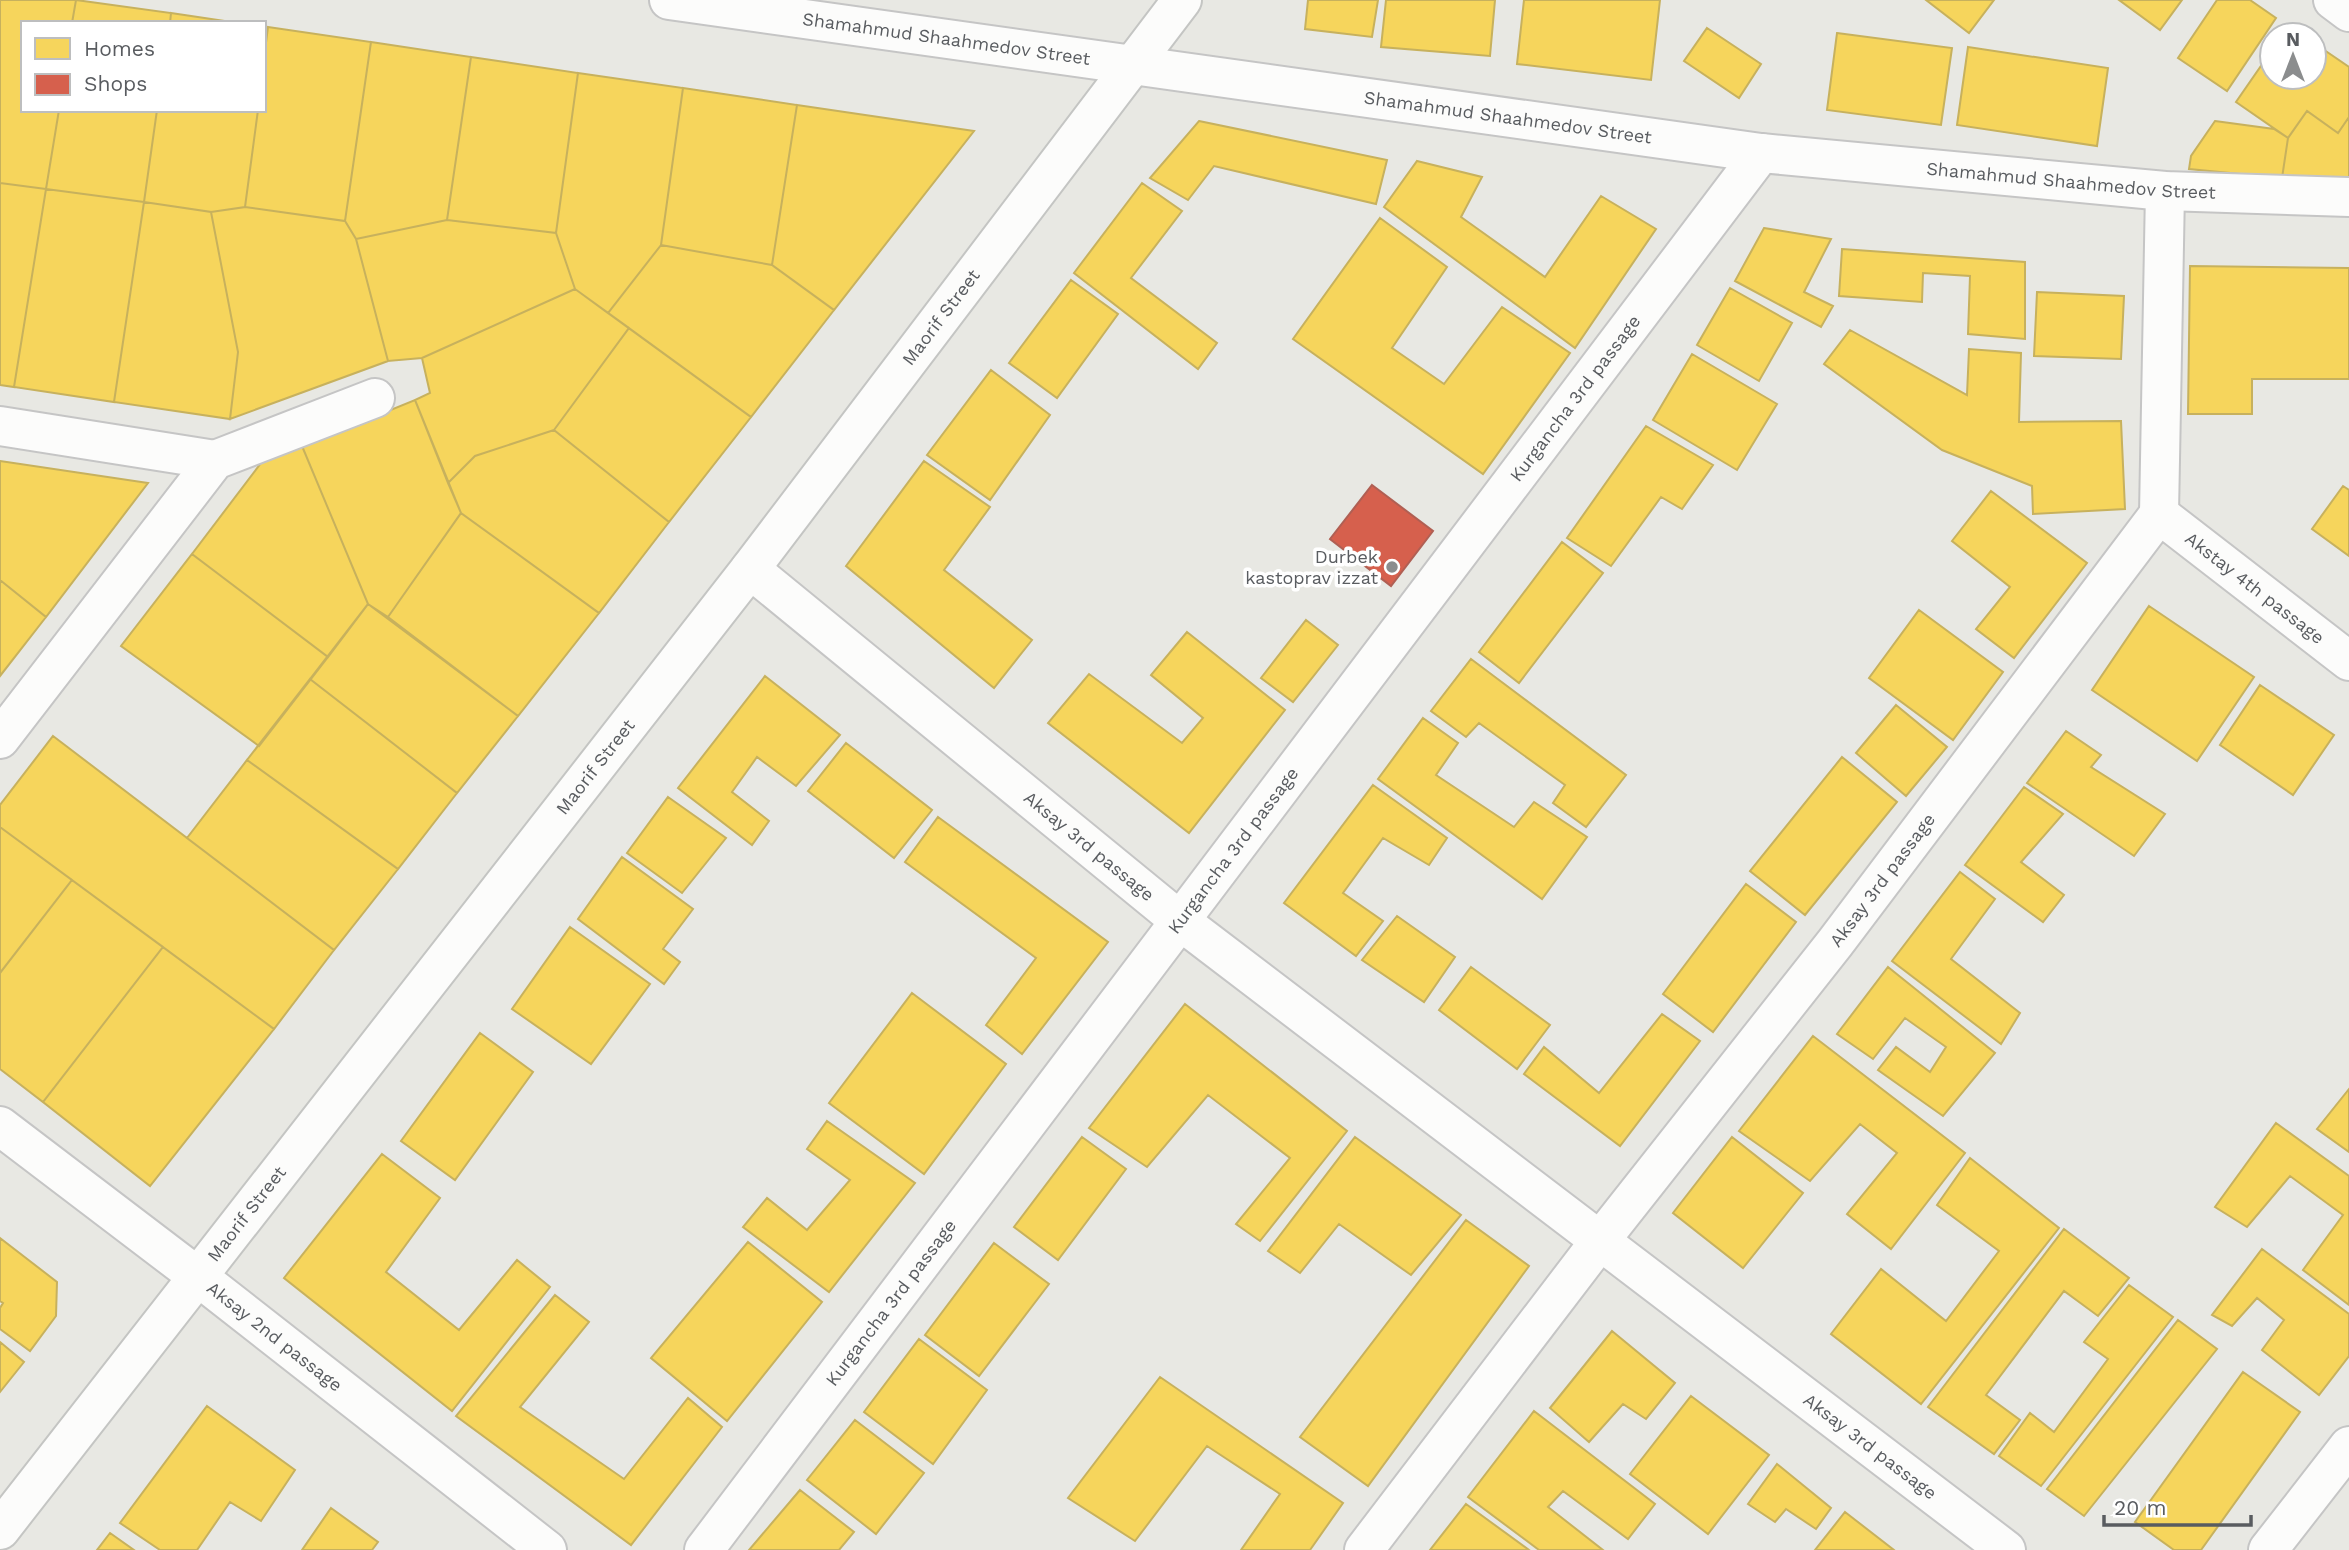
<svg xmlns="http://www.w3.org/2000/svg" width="2349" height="1550" viewBox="0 0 2349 1550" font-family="'Work Sans',sans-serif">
<rect width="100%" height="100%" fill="#e8e8e3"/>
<path fill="#f6d55c" stroke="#c7b15d" stroke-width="2" d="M0 0H76L72 23H23V110H59L46 189 0 183Z
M76 0 171 13 170 23H72Z
M1308 0H1378L1372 37 1305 29Z
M1386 0H1495L1490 56 1381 47Z
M1524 0H1660L1651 80 1517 64Z
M1926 0H1994L1969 33Z
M2119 0H2182L2160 30Z
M2217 0H2250L2276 18 2227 91 2178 58Z
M171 13 238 23H170Z
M2289 25 2303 35H2282Z
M268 27 371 42 345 221 245 207 258 110H264V58Z
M1707 28 1761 64 1739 98 1684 61Z
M1837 33 1952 48 1941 125 1827 110Z
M371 42 471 57 447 220 356 239 345 221Z
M2314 43 2349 67V117L2338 133 2307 111 2288 138 2236 102 2272 50V77H2314Z
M1968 47 2108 68 2097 146 1957 125Z
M471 57 578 73 556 233 447 220Z
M578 73 683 88 661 245 608 313 575 289 556 233Z
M683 88 797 105 772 265 661 245Z
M797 105 974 131 834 310 772 265Z
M59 110H157L144 202 46 189Z
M157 110H258L245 207 211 212 144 202Z
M2307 111 2338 133 2349 117V183L2282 178 2288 138Z
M1199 121 1387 160 1376 204 1214 166 1188 200 1150 178Z
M2215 121 2274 129 2288 138 2282 178 2189 169 2191 156Z
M1417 161 1482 177 1461 217 1545 277 1601 196 1656 229 1575 348 1384 207Z
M0 183 46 189 14 387 0 385Z
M1142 183 1182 211 1131 278 1217 343 1198 369 1074 273Z
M46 189 144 202 114 402 14 387Z
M144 202 211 212 238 352 230 419 114 402Z
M245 207 345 221 356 239 388 361 230 419 238 352 211 212Z
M1380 218 1447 267 1392 348 1444 384 1502 307 1570 353 1483 474 1293 339Z
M447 220 556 233 575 289 422 358 388 361 356 239Z
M1764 228 1831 239 1804 292 1833 306 1821 327 1735 281Z
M661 245 772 265 834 310 751 417 608 313Z
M1842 249 2025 262V339L1968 334 1970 276 1923 273 1922 302 1839 296Z
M2190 266 2349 268V379H2252V414H2188Z
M1071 280 1118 314 1057 398 1009 363Z
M1730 288 1792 323 1759 381 1697 345Z
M575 289 629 328 554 430 475 456 448 483 415 400 430 393 422 358Z
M2037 292 2124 296 2121 359 2034 356Z
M629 328 751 417 669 522 554 430Z
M1850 330 1967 395 1969 349 2021 353 2019 422 2121 421 2125 509 2033 514 2032 486 1942 450 1824 364Z
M1692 354 1777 404 1737 470 1653 420Z
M991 370 1050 415 990 500 927 455Z
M415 400 461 513 388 617 368 604 302 446Z
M1646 426 1713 465 1682 509 1661 497 1611 566 1567 538Z
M554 430 669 522 599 613 461 513 448 483 475 456Z
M302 446 368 604 328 657 192 554 261 463Z
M0 461 148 483 46 617 0 580Z
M924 461 990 507 944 570 1032 640 994 688 846 566Z
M2343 486 2349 490V556L2312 529Z
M1991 491 2087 563 2014 658 1976 629 2010 587 1952 541Z
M461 513 599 613 518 716 388 617Z
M1562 542 1603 573 1519 683 1479 652Z
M192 554 328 657 259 746 121 646Z
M0 580 46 617 0 676Z
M368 604 518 716 457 793 310 679Z
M2149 606 2254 677 2197 761 2092 690Z
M1919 610 2003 672 1953 740 1869 678Z
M1306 620 1338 645 1293 702 1261 678Z
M1187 632 1285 710 1189 833 1048 723 1089 674 1182 743 1203 718 1151 675Z
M1471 659 1626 775 1586 827 1553 803 1565 785 1479 723 1466 737 1431 711Z
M765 676 840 735 796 786 757 757 732 792 769 821 752 845 678 788Z
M310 679 457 793 398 869 247 760Z
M2260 685 2334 735 2293 795 2220 745Z
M1896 705 1947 747 1906 796 1856 753Z
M1423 718 1458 743 1436 775 1514 827 1534 802 1587 837 1542 899 1378 779Z
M2066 731 2101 755 2091 767 2165 814 2134 856 2027 783Z
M53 736 334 950 274 1029 0 827V805Z
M846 743 932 810 894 858 808 791Z
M1842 757 1897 802 1805 915 1750 871Z
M247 760 398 869 334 950 187 838Z
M1373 785 1447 838 1429 865 1383 838 1343 893 1383 921 1356 956 1284 903Z
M2024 787 2063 814 2021 862 2064 895 2043 922 1965 865Z
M668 797 726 838 682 893 627 853Z
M938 817 1108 942 1022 1054 986 1025 1036 958 905 862Z
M0 827 72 880 0 973Z
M622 857 693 909 663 949 680 962 664 984 578 919Z
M1960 872 1995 899 1951 959 2020 1013 2001 1044 1892 961Z
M72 880 163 947 43 1102 0 1069V973Z
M1746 884 1796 922 1713 1032 1663 994Z
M1397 916 1455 957 1424 1002 1362 960Z
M570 927 650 984 591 1064 512 1009Z
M163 947 274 1029 150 1186 43 1102Z
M1471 967 1550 1025 1517 1069 1439 1010Z
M1888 967 1995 1053 1943 1116 1878 1070 1896 1047 1930 1072 1946 1047 1905 1018 1873 1059 1837 1034Z
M912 993 1006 1064 924 1174 829 1103Z
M1185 1004 1347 1131 1260 1241 1236 1224 1290 1158 1208 1095 1147 1167 1089 1128Z
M1662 1014 1700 1041 1620 1146 1524 1074 1544 1047 1599 1093Z
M480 1033 533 1072 455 1180 401 1141Z
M1813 1036 1965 1153 1891 1249 1847 1214 1897 1153 1860 1124 1810 1181 1739 1131Z
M2349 1089V1152L2317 1129Z
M827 1121 915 1183 829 1292 743 1227 767 1198 807 1230 850 1180 807 1149Z
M2276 1123 2349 1176V1305L2303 1270 2343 1215 2290 1176 2247 1227 2215 1207Z
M1082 1137 1126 1169 1058 1260 1014 1227Z
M1355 1137 1461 1215 1411 1275 1339 1224 1300 1273 1268 1251Z
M1732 1137 1803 1193 1743 1268 1673 1213Z
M382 1154 440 1198 386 1272 459 1330 517 1260 550 1287 452 1411 284 1278Z
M1970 1158 2059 1228 1921 1404 1831 1334 1881 1269 1946 1321 1999 1251 1937 1205Z
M1466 1220 1529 1266 1368 1486 1300 1437Z
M2064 1229 2129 1278 2098 1316 2064 1291 1986 1395 2020 1420 1994 1454 1928 1407Z
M0 1238 57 1282 56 1316 30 1351 0 1329V1308L3 1303 0 1301Z
M748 1242 822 1302 727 1421 651 1358Z
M994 1243 1049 1284 979 1376 925 1335Z
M2262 1249 2349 1314V1356L2319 1395 2262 1350 2284 1320 2257 1298 2232 1326 2212 1315Z
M2129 1285 2173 1317 2041 1486 1999 1456 2030 1413 2054 1432 2108 1359 2084 1342Z
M555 1295 589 1322 520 1407 624 1479 688 1398 722 1427 631 1545 456 1416Z
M2178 1320 2217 1349 2084 1516 2047 1489Z
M1612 1331 1675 1383 1646 1419 1623 1404 1589 1442 1550 1408Z
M919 1339 987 1390 933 1464 864 1412Z
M0 1342 24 1362 0 1392Z
M2243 1372 2300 1412 2201 1550H2174L2135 1522Z
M1160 1377 1343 1503 1310 1550H1241L1280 1494 1207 1446 1135 1541 1068 1498Z
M1691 1396 1769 1455 1708 1534 1630 1474Z
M207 1406 295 1470 261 1521 230 1502 197 1550H160L120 1523Z
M1534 1411 1655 1504 1628 1539 1563 1491 1548 1507 1603 1550H1539L1468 1497Z
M855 1420 924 1473 876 1534 807 1480Z
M1777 1464 1831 1508 1816 1529 1786 1509 1775 1522 1748 1504Z
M800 1490 854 1532 839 1550H749Z
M1466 1504 1529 1550H1430Z
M331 1508 378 1542 372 1550H302Z
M1845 1512 1894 1550H1815Z
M110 1533 134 1550H97Z"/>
<path fill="#d6604d" stroke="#b05f53" stroke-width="2" d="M1372 485 1433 531 1391 586 1330 539Z"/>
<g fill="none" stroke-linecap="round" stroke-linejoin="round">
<defs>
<g id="street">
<path id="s1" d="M669 0 1761 153 2165 191 2349 197"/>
<path d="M2333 0 2349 12"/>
<path d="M0 426 215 460"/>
<path d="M2159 514 2165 191"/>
<path id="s2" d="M2159 514 2349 661"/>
<path id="s3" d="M750 569 1179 920 2006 1550"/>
<path d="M0 739 215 460 375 398"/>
<path id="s4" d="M0 1126 197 1276 547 1550"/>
<path id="s5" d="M704 1550 1761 153"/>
<path id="s6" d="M1364 1550 1599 1242 1835 943 2159 514"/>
<path d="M2268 1550 2349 1446"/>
</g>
<g id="secondary">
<path id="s7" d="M0 1530 750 569 1182 0"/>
</g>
</defs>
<use href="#street" stroke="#c5c5c5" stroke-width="42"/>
<use href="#secondary" stroke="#c4c5c3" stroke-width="42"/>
<use href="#street" stroke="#fcfcfb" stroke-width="38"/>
<use href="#secondary" stroke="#fcfcfb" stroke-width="38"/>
</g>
<circle fill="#8b8d8e" stroke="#fff" stroke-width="2.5" cx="1392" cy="567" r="7"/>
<g text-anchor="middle" stroke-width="7" stroke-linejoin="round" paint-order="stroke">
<g font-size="18" fill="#595c60" stroke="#fff">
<text dy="6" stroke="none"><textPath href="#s1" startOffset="280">Shamahmud Shaahmedov Street</textPath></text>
<text dy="6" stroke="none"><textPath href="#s1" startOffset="847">Shamahmud Shaahmedov Street</textPath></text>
<text dy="6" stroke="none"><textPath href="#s1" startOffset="1414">Shamahmud Shaahmedov Street</textPath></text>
<text dy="6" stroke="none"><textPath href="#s7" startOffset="1535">Maorif Street</textPath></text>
<text dy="6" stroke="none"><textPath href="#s5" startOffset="1444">Kurgancha 3rd passage</textPath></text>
<text dy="6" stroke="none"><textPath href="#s2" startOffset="121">Akstay 4th passage</textPath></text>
<text dy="6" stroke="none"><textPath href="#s7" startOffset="968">Maorif Street</textPath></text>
<text dy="6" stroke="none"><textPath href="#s3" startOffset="438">Aksay 3rd passage</textPath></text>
<text dy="6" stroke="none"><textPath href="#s5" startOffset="877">Kurgancha 3rd passage</textPath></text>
<text dy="6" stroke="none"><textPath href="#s6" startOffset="847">Aksay 3rd passage</textPath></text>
<text dy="6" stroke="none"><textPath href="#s7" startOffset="401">Maorif Street</textPath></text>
<text dy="6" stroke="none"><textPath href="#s5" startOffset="310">Kurgancha 3rd passage</textPath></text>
<text dy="6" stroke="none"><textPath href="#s4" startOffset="346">Aksay 2nd passage</textPath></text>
<text dy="6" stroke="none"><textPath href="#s3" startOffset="1423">Aksay 3rd passage</textPath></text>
</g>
<g font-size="18" fill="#595c60" stroke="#fff" text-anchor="end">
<text x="1378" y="563">Durbek<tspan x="1378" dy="21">kastoprav izzat</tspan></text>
</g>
</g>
<rect x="21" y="21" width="245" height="91" fill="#ffffff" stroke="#bdbebf" stroke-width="2"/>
<rect x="35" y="38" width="35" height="21" fill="#f6d55c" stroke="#bdbebf" stroke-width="2"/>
<text x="84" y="56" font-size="21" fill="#595c60">Homes</text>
<rect x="35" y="74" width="35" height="21" fill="#d6604d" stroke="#bdbebf" stroke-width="2"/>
<text x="84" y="91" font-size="21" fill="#595c60">Shops</text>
<g transform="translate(2293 56)"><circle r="33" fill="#ffffff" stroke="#bdbebf" stroke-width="2"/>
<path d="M0-5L12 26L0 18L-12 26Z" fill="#8b8d8e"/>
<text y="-10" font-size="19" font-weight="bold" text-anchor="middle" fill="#595c60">N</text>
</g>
<path d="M2104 1515v10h147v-10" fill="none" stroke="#595c60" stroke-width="3.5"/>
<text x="2114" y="1515" font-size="21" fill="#595c60" stroke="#ffffff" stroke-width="5" paint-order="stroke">20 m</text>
</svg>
